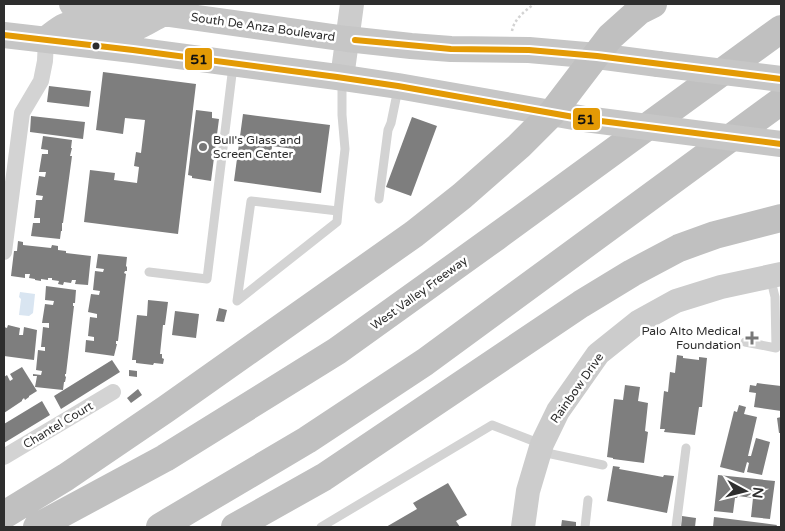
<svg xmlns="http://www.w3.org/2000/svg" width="785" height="531" viewBox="0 0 785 531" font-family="'Varela Round',sans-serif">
<rect width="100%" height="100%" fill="#fff"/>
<path fill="#d9e5f1" d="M20 292 35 294 33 313 29 316 19 315 21 299 19 297Z"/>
<path fill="#7e7e7e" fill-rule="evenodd" d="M103 72 196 84 178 234 84 222 90 170 115 173 114 180 137 183 139 167 134 166 136 152 141 153 145 120 125 118 123 134 96 130Z
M49 86 91 91 89 107 47 102Z
M196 110 212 112V118L219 119 211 181 192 178V176L188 175Z
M243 114 330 125 321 193 234 181ZM272 146 294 149 292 160 271 157Z
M31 116 85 122 83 139 30 132Z
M412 117 437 126 411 196 386 187Z
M43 136 72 140 71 148H72L70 156H72L63 223H62V231H61L60 239 31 236 33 223H40V218H34L36 200H42L43 196 36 195 39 176 45 177 46 172H39L42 154H48V150L41 149Z
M18 241 23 242V245L51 248 52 245 58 246V250L66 251V253L91 256 88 285 75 284 76 280H72L71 283 64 282 63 285 58 284 59 281 52 280V278H48V280L41 279V281L35 280V279L29 278 30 274H25V278L11 276 14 251H17Z
M98 254 127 257 126 266 127 267V271H125L124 273 126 274 118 341H116V344H117L114 356 85 352 86 340 94 341V337L88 336 90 317 97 318V314L88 312 91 294 99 295 100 291 93 290 95 271 103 272 104 269 96 268Z
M46 286 76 290 75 303H73V306H74L66 374H65V376L66 377 65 382H64L63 390 35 387 37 376H33V374L41 375 42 371 36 370 38 350 45 351V347H41L43 327 49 328V323H42L45 304 53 305 54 301 45 300Z
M148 300 168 302 165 325H163L160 354H162V358L164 359 163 364 154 363 153 365 136 363V360H132L137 315 147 316Z
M219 308 227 310 224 322 216 321Z
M175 311 199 314 196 338 172 335Z
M8 325 20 328 19 335H23L24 327 37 330 34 360 4 356V327L7 328Z
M677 355 683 356V358L699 360V357L707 358 702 407H699L695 435 664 432 665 429H660L664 391 668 392 670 372 675 373Z
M112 360 120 372 61 409 54 396Z
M22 367 37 391 29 396V397L25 400 24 398 22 400V401L4 413V377L7 375 10 381 13 379 10 374Z
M129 370 137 371V377L129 376Z
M757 383 781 386V411L754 407 756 393 749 392 750 385 756 386Z
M625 385 640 387 638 401 648 403 645 431 648 432 644 463 613 459V458L607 457 614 399 623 400Z
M138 389 142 395 131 403 127 398Z
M42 401 50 415 4 443V424Z
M739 405 746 407 744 414 757 417 748 456H751L756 438 770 442 762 475 747 472 749 463 747 462 744 473 720 467 734 411 737 412Z
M781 417V433H779L777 418Z
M613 466 620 467 619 469 663 477 664 475 674 476 667 513 607 501Z
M718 475 775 481 770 519 751 517 753 498 738 496 737 498H735L733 513 714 511Z
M448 483 467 515 456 521 460 527H386L417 509 413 503Z
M682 516 696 518 695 527H681Z
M714 517 777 525 776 527H713Z
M562 520 576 522V527H561Z"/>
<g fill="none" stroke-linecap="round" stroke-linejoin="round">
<path stroke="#d3d3d3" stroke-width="2.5" stroke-dasharray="2.5 2.5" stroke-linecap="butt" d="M512 31C514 19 525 11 534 4"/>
<path stroke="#d3d3d3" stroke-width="9" d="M379 199 388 130 391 123 398 89
M338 211 337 222 237 301 251 201 338 211 345 149 342 115V81
M149 272 207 279 233 66
M745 342 776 348 775 297 770 276
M542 452 603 465
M321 527 492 425 541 444
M585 527 588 500
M676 527 686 448"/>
<path stroke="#d3d3d3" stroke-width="16" d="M4 252 22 113 41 81 45 61 46 39
M4 457 113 392"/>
<path stroke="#ccc" stroke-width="24" d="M342 78 352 4
M523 527 528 491 542 444 558 411 598 354 638 322 676 301 721 287 781 274"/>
<path stroke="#c6c6c6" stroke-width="26" d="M72 4 169 14 347 39 411 46 451 49 529 50 597 56 658 64
M4 35 133 50 337 77 398 86 585 119
M46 39C52 35 58 29 65 26 87 15 112 35 134 28 144 25 153 18 162 14"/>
<path stroke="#c0c0c0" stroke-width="28" d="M4 515 66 477 166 409 414 234 462 196 519 146 552 113 610 37 639 11 653 4
M37 527 165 458 337 351 496 237 781 29
M160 527 307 440 425 362 781 101
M235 527 324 477 581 304 632 273 679 248 715 235 781 218"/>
<path stroke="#c6c6c6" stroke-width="26" d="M658 64 781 79
M585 119 781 144"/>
<defs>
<path id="bus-1" d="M4 35 133 50 337 77 398 86 585 119 781 144
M355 40 451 49 529 50 597 56 781 79"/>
</defs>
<use href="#bus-1" stroke="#fff" stroke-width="10"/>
<use href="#bus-1" stroke="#e39a05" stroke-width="6"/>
</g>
<circle fill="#2e2e2e" stroke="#fff" stroke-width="2" cx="96" cy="46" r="4.5"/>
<g fill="#777" stroke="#fff" stroke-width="2">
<circle cx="203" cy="147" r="5"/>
<path d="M749.5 330.5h5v5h5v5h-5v5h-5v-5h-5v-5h5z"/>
</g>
<g text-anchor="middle" stroke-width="5" stroke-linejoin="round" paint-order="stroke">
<g font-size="12" fill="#2e2e2e" stroke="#fff">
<text transform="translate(263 27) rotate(8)" y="4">South De Anza Boulevard</text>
<text transform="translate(419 293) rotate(-36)" y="4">West Valley Freeway</text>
<text transform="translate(577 388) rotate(-55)" y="4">Rainbow Drive</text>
<text transform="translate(58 425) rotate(-31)" y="4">Chantel Court</text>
</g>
<g font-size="12" fill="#2e2e2e" stroke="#fff" text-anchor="start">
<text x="213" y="144">Bull's Glass and<tspan x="213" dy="14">Screen Center</tspan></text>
<text x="741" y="335" text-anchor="end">Palo Alto Medical<tspan x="741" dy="14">Foundation</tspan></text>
</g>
</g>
<g stroke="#fff" stroke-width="2">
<rect x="184" y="47" width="29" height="24" rx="5" fill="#e39a05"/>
<rect x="572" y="107" width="29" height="24" rx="5" fill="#e39a05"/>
</g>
<g font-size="14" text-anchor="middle" font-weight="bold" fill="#111">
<text x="199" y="64">51</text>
<text x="586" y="124">51</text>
</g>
<rect width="785" height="531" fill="none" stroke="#2e2e2e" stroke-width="10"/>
<g transform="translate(745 491) rotate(97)" stroke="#ffffff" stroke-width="4" paint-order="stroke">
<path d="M0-4L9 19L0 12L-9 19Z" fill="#2e2e2e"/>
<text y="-8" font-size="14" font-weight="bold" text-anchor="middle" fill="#2e2e2e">N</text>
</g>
</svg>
